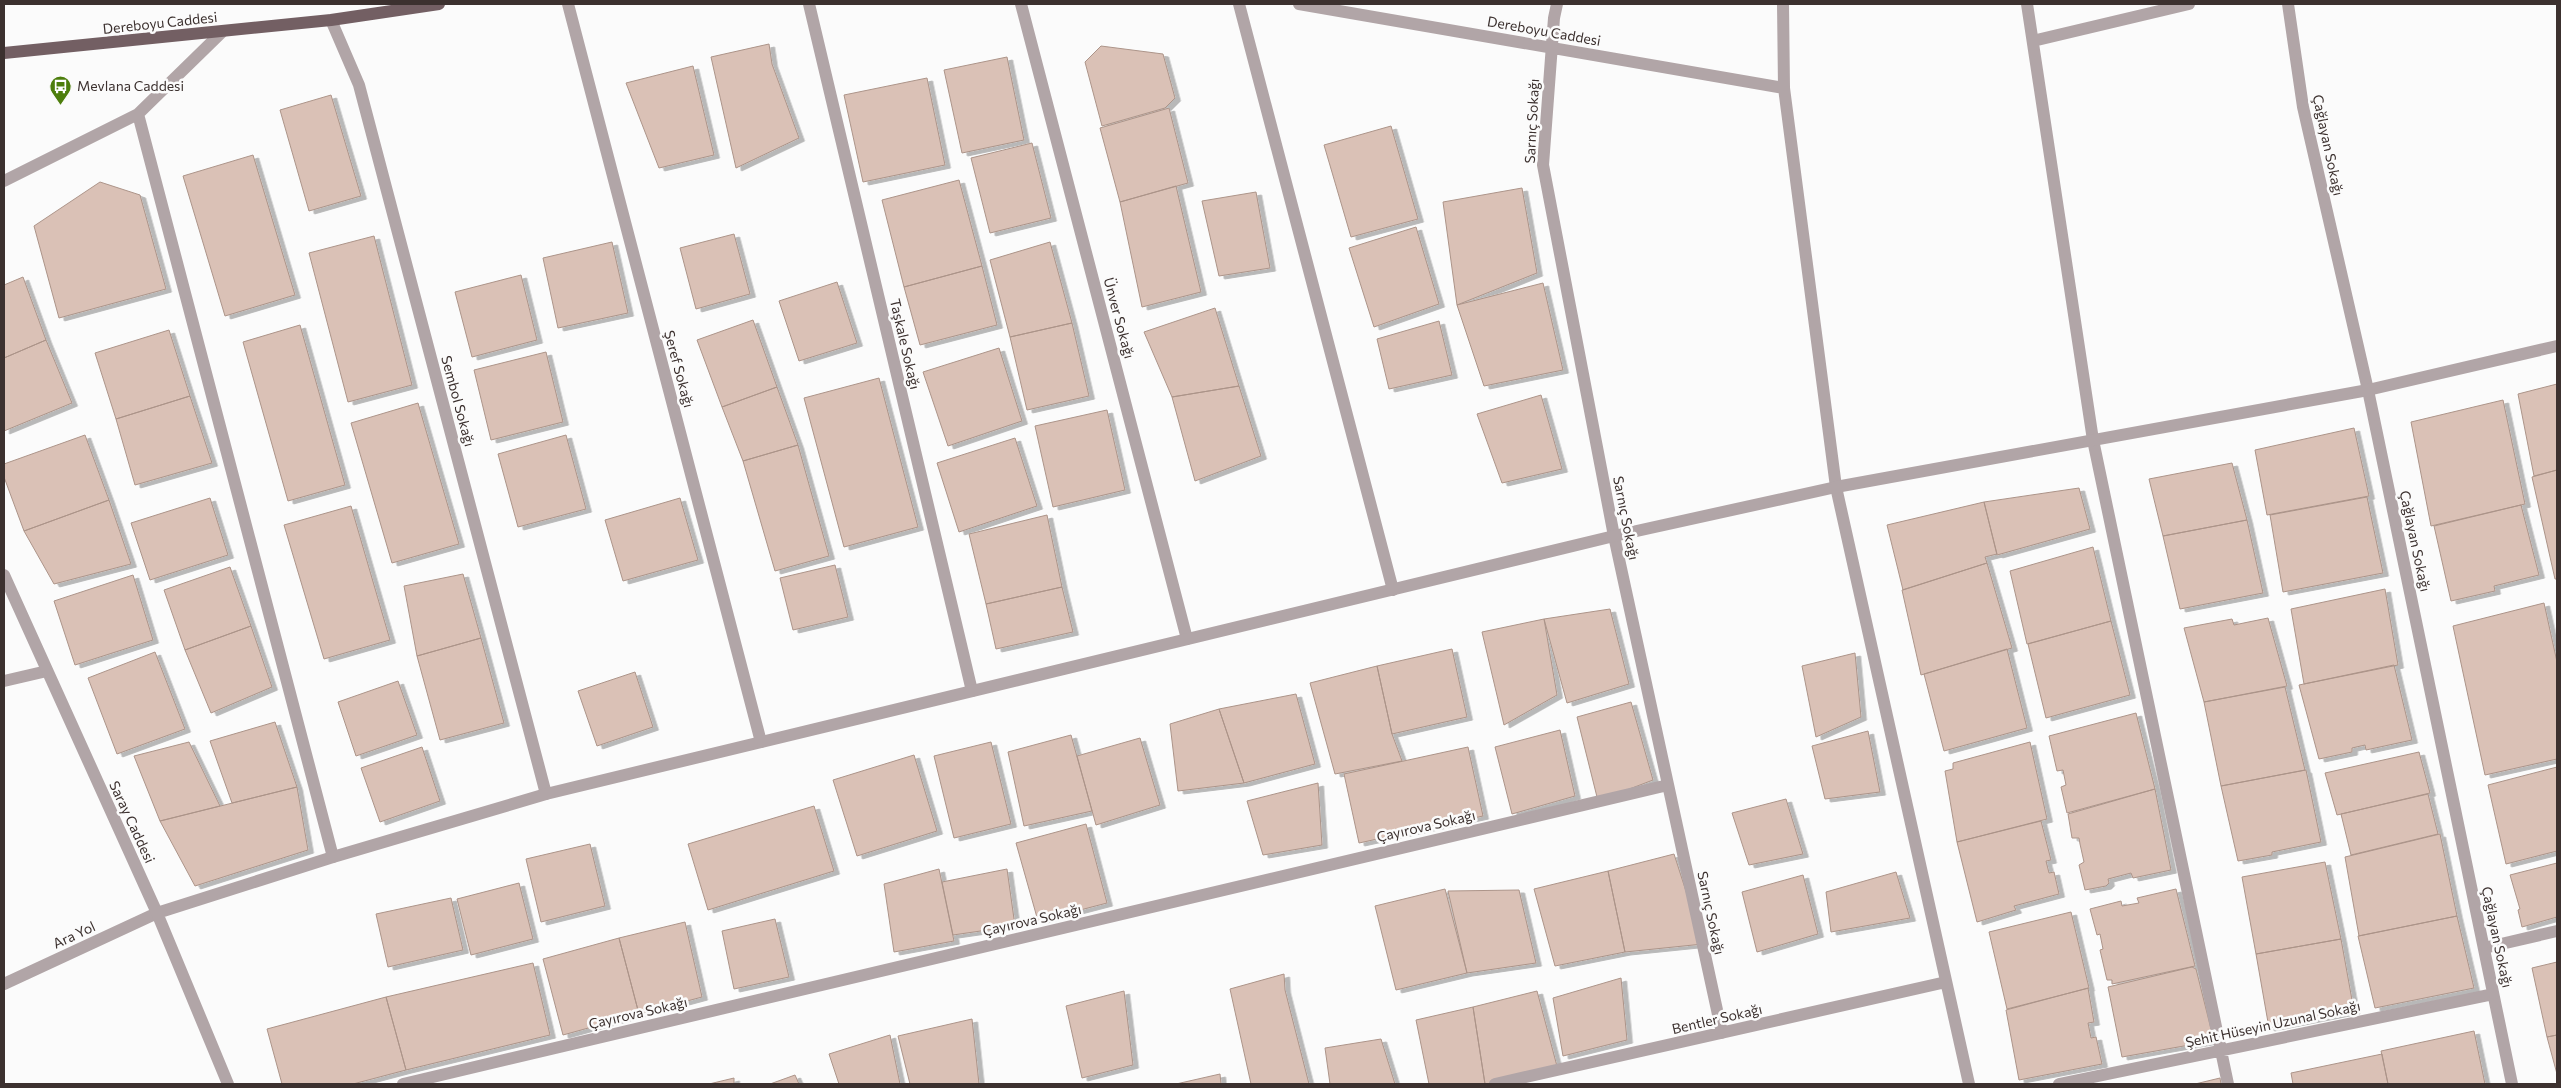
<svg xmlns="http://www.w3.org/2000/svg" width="2561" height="1088" viewBox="0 0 2561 1088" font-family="Commissioner,sans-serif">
<defs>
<filter id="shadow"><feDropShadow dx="5.5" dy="3" stdDeviation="0" flood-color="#0004"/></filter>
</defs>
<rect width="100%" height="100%" fill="#fbfbfb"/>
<path fill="#dac1b6" stroke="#ac9489" filter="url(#shadow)" d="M769 44 772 64 799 138 736 168 711 57Z
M1101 46 1163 54 1175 98 1165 108 1102 126 1085 62Z
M1007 57 1024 140 962 153 944 70Z
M693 66 714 155 659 168 626 83Z
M927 78 945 165 863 182 844 95Z
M331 95 361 196 309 211 280 110Z
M1169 108 1188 183 1120 202 1100 128Z
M1391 126 1418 219 1351 237 1324 145Z
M1032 143 1051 218 990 233 971 158Z
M253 155 295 295 225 316 183 176Z
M959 180 982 266 904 287 882 200Z
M100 182 140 195 166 289 59 318 34 226Z
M1176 186 1201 292 1142 307 1120 202Z
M1522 188 1537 273 1457 305 1443 202Z
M1256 192 1270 268 1219 276 1202 201Z
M1416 227 1439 304 1374 327 1349 248Z
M734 234 750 294 696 309 680 248Z
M374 236 412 385 348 402 309 253Z
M612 242 628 313 558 328 543 258Z
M1050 242 1072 323 1010 337 990 260Z
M982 266 997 325 920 345 904 287Z
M521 275 537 340 472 357 455 292Z
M23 277 46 340 4 358V285Z
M837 282 857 343 799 361 779 301Z
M1543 283 1563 370 1484 386 1457 305Z
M1215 308 1239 386 1172 397 1144 332Z
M753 320 777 387 722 407 697 340Z
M1439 321 1452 375 1389 389 1377 339Z
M1072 323 1089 396 1027 410 1010 337Z
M300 325 345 485 288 501 243 342Z
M169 330 190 396 116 419 95 353Z
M46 340 72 403 4 431V358Z
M999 348 1022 421 948 446 923 372Z
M546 352 563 422 491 440 474 370Z
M879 378 918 527 844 547 804 398Z
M2557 384V470L2534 476 2518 394Z
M1239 386 1261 456 1195 481 1172 397Z
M777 387 798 445 743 461 722 407Z
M1541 395 1562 469 1502 483 1477 414Z
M190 396 212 463 135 485 116 419Z
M2503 400 2525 504 2431 526 2411 422Z
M418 403 459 544 392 563 351 423Z
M1107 410 1125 490 1053 507 1035 426Z
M2354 428 2369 496 2267 515 2255 450Z
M85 435 109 500 24 531 4 477V464Z
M566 435 586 509 518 527 498 454Z
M1015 438 1037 506 959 532 937 463Z
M798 445 829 556 775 571 743 461Z
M2232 463 2247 520 2163 536 2149 479Z
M2557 470V579H2555L2532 477Z
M2079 488 2090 529 1997 555 1984 502Z
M2367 497 2383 573 2283 592 2270 515Z
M210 498 228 555 150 580 131 523Z
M680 498 698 560 623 581 605 520Z
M109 500 131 564 54 584 24 531Z
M1984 502 1997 554 1985 557 1987 563 1903 590 1887 525Z
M2521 505 2539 575 2494 586 2495 591 2451 601 2434 526Z
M351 506 390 640 324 659 284 525Z
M1047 515 1062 587 986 604 969 534Z
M2247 520 2263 593 2180 609 2163 536Z
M2093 547 2111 621 2027 644 2010 571Z
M1987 563 2012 648 1921 675 1902 590Z
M835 565 848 617 793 630 780 578Z
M230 567 251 626 185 650 164 590Z
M463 574 481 638 417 656 404 586Z
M133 575 153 640 75 665 54 601Z
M1062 587 1073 632 996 649 986 604Z
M2385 589 2398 665 2304 684 2291 609Z
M2544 603 2557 662V759L2485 775 2453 626Z
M1610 609 1629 684 1567 703 1544 619Z
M2268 618 2287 686 2204 702 2184 628 2232 619 2234 625Z
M1544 619 1557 695 1504 725 1482 632Z
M2111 621 2130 695 2046 718 2028 644Z
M251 626 272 687 211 713 185 650Z
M481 638 504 723 440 740 417 656Z
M1452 649 1467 717 1392 734 1377 666Z
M2007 649 2027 728 1944 751 1924 674Z
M155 652 185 729 117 754 88 678Z
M1855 653 1861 717 1816 737 1802 666Z
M2394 665 2412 740 2366 750 2365 745 2352 748V752L2319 759 2299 685Z
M1377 666 1392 734 1402 761 1335 774 1310 683Z
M635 672 653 727 597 746 578 691Z
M398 681 417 735 356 756 338 702Z
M2285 687 2305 770 2221 786 2204 702Z
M1296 694 1315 764 1244 783 1219 709Z
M1631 702 1653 780 1598 801 1577 717Z
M1219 709 1244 783 1178 791 1170 724Z
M2136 713 2155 789 2067 813 2061 787 2066 785 2063 770 2057 771 2049 736Z
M275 722 297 787 232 803 210 741Z
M1560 730 1575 796 1512 814 1495 747Z
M1868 731 1880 792 1825 799 1812 746Z
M1071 735 1092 811 1024 826 1008 752Z
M1140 738 1160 805 1096 825 1077 756Z
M189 742 220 806 160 821 134 756Z
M991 742 1011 824 954 838 934 756Z
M2030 742 2047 819 1957 842 1945 771 1953 769V763Z
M422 747 440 801 380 822 361 768Z
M1468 747 1483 816 1359 843 1344 774Z
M2419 752 2430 793 2337 815 2325 773Z
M914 755 937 831 857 856 833 780Z
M2557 767V851L2506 864 2488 785Z
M2306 770 2321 842 2272 852V855L2238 861 2221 786Z
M1318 783 1322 845 1263 855 1247 801Z
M297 787 308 850 195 886 160 821Z
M2155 789 2171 870 2133 878 2131 873 2108 879 2109 883 2106 886 2085 890 2079 865 2084 862 2080 844 2079 838H2072L2068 814Z
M2428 794 2438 834 2351 855 2341 814Z
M1786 799 1803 854 1749 865 1732 813Z
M814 806 834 871 708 910 688 844Z
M2041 821 2051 860 2046 861 2049 873 2054 872 2059 894 2014 906 2016 910 1977 922 1957 842Z
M1086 824 1107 903 1038 921 1016 843Z
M2440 834 2457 916 2359 936 2345 857Z
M590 844 605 906 541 922 526 859Z
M1674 854 1703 944 1625 952 1608 871Z
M2325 862 2341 939 2256 954 2242 877Z
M2557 863V917L2522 927 2518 910 2520 909 2510 875Z
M939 869 954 941 894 952 884 884Z
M1007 869 1015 926 953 935 942 882Z
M1608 871 1625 952 1555 966 1534 889Z
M1896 872 1910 918 1831 932 1826 892Z
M1803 875 1818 934 1757 952 1742 892Z
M519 883 533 939 471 955 457 899Z
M1445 889 1467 973 1396 990 1375 906Z
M2176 889 2195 966 2112 984V980H2107L2100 950 2103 949 2100 934 2097 935 2090 909 2121 901 2122 906 2139 903 2137 898Z
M1519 890 1536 963 1467 973 1448 891Z
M451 898 463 950 388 967 376 914Z
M2071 912 2089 988 2007 1009 1989 932Z
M2457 916 2474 988 2375 1008 2358 936Z
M775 919 789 977 734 989 722 931Z
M685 922 702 997 639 1014 619 938Z
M619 938 639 1014 563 1035 543 959Z
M2341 939 2354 1011 2269 1028 2256 954Z
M2557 962V1035L2547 1037 2532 968Z
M533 963 550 1035 406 1070 386 997Z
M2192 967 2196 969 2213 1037 2212 1041 2122 1057 2108 987Z
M1284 974 1285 990 1309 1084H1251L1230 989Z
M1621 978 1627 1040 1563 1056 1553 998Z
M2088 988 2094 1022 2088 1023 2091 1038 2096 1037 2102 1064 2019 1080 2006 1010Z
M1124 991 1133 1065 1082 1078 1066 1006Z
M1537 991 1558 1070 1495 1084H1485L1473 1007Z
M386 997 406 1070 353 1084H282L267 1029Z
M1473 1007 1485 1084H1429L1416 1020Z
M972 1019 979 1084H910L898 1036Z
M2474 1031 2485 1084H2388L2381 1051Z
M890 1035 900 1084H839L829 1054Z
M2557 1035V1074L2547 1037Z
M1381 1039 1395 1084H1330L1325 1048Z
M2382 1054 2388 1084H2293L2291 1073Z
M1220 1074 1221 1084H1176Z
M795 1075 799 1084H770Z
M734 1078V1084H709Z
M2220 1078 2221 1084H2195Z"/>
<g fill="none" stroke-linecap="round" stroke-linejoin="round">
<path stroke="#b1a5a7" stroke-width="12" d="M568 4 761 742
M809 4 972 691
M1021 4 1187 639
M1239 4 1393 590
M1299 4 1784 88
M1557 4 1554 18 1543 165 1614 536 1722 1033
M1783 4 1784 88 1836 487 1969 1084
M2027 4 2093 440 2228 1084
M2288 4 2303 107 2368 390 2512 1084
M331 20 359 85 546 794
M2033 41 2189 4
M138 114 333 857
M4 181 138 114 222 32
M4 681 47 671
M2484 948 2557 931
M4 984 157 913
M403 1084 1668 785
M1495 1084 1946 982
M2059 1084 2493 994"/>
<path stroke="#b1a5a7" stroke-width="12" d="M4 575 157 913 228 1084
M157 913 333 857 546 794 1614 536 1836 487 2368 390 2557 346"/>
<path stroke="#735f63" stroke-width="12" d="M4 53 331 20 439 4"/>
</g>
<defs>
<symbol id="bus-pin" viewBox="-11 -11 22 30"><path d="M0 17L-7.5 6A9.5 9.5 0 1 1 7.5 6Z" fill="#4d7e0c" stroke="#fbfbfb"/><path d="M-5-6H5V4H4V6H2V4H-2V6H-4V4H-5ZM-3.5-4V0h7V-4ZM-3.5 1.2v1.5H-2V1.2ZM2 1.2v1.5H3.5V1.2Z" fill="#fff"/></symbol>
</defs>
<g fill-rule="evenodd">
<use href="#bus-pin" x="48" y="74" width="25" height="34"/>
</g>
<g text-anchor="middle" stroke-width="5" stroke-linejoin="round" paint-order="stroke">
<g font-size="14" fill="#3c312f" stroke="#fbfbfb">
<text transform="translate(160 23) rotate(-6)" y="5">Dereboyu Caddesi</text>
<text transform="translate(1544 31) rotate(10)" y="5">Dereboyu Caddesi</text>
<text transform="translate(1532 121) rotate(-87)" y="5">Sarnıç Sokağı</text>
<text transform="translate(2328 145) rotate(78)" y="5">Çağlayan Sokağı</text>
<text transform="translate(1119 318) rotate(75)" y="5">Ünver Sokağı</text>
<text transform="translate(905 344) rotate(77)" y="5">Taşkale Sokağı</text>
<text transform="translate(679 369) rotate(75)" y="5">Şeref Sokağı</text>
<text transform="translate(458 401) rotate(75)" y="5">Sembol Sokağı</text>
<text transform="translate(1626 518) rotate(79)" y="5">Sarnıç Sokağı</text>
<text transform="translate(2415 541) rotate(78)" y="5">Çağlayan Sokağı</text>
<text transform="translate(132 822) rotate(65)" y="5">Saray Caddesi</text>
<text transform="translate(1426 826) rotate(-13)" y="5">Çayırova Sokağı</text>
<text transform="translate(1711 913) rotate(78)" y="5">Sarnıç Sokağı</text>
<text transform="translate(1032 920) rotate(-13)" y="5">Çayırova Sokağı</text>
<text transform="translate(74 935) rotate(-25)" y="5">Ara Yol</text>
<text transform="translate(2497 937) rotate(78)" y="5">Çağlayan Sokağı</text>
<text transform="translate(638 1013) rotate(-13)" y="5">Çayırova Sokağı</text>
<text transform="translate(1717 1019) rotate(-13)" y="5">Bentler Sokağı</text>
<text transform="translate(2273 1024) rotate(-12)" y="5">Şehit Hüseyin Uzunal Sokağı</text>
</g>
<g font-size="14" fill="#3c312f" stroke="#fbfbfb" text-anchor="start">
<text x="77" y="91">Mevlana Caddesi</text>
</g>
</g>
<rect width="2561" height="1088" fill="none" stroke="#3c312f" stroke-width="10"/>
</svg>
